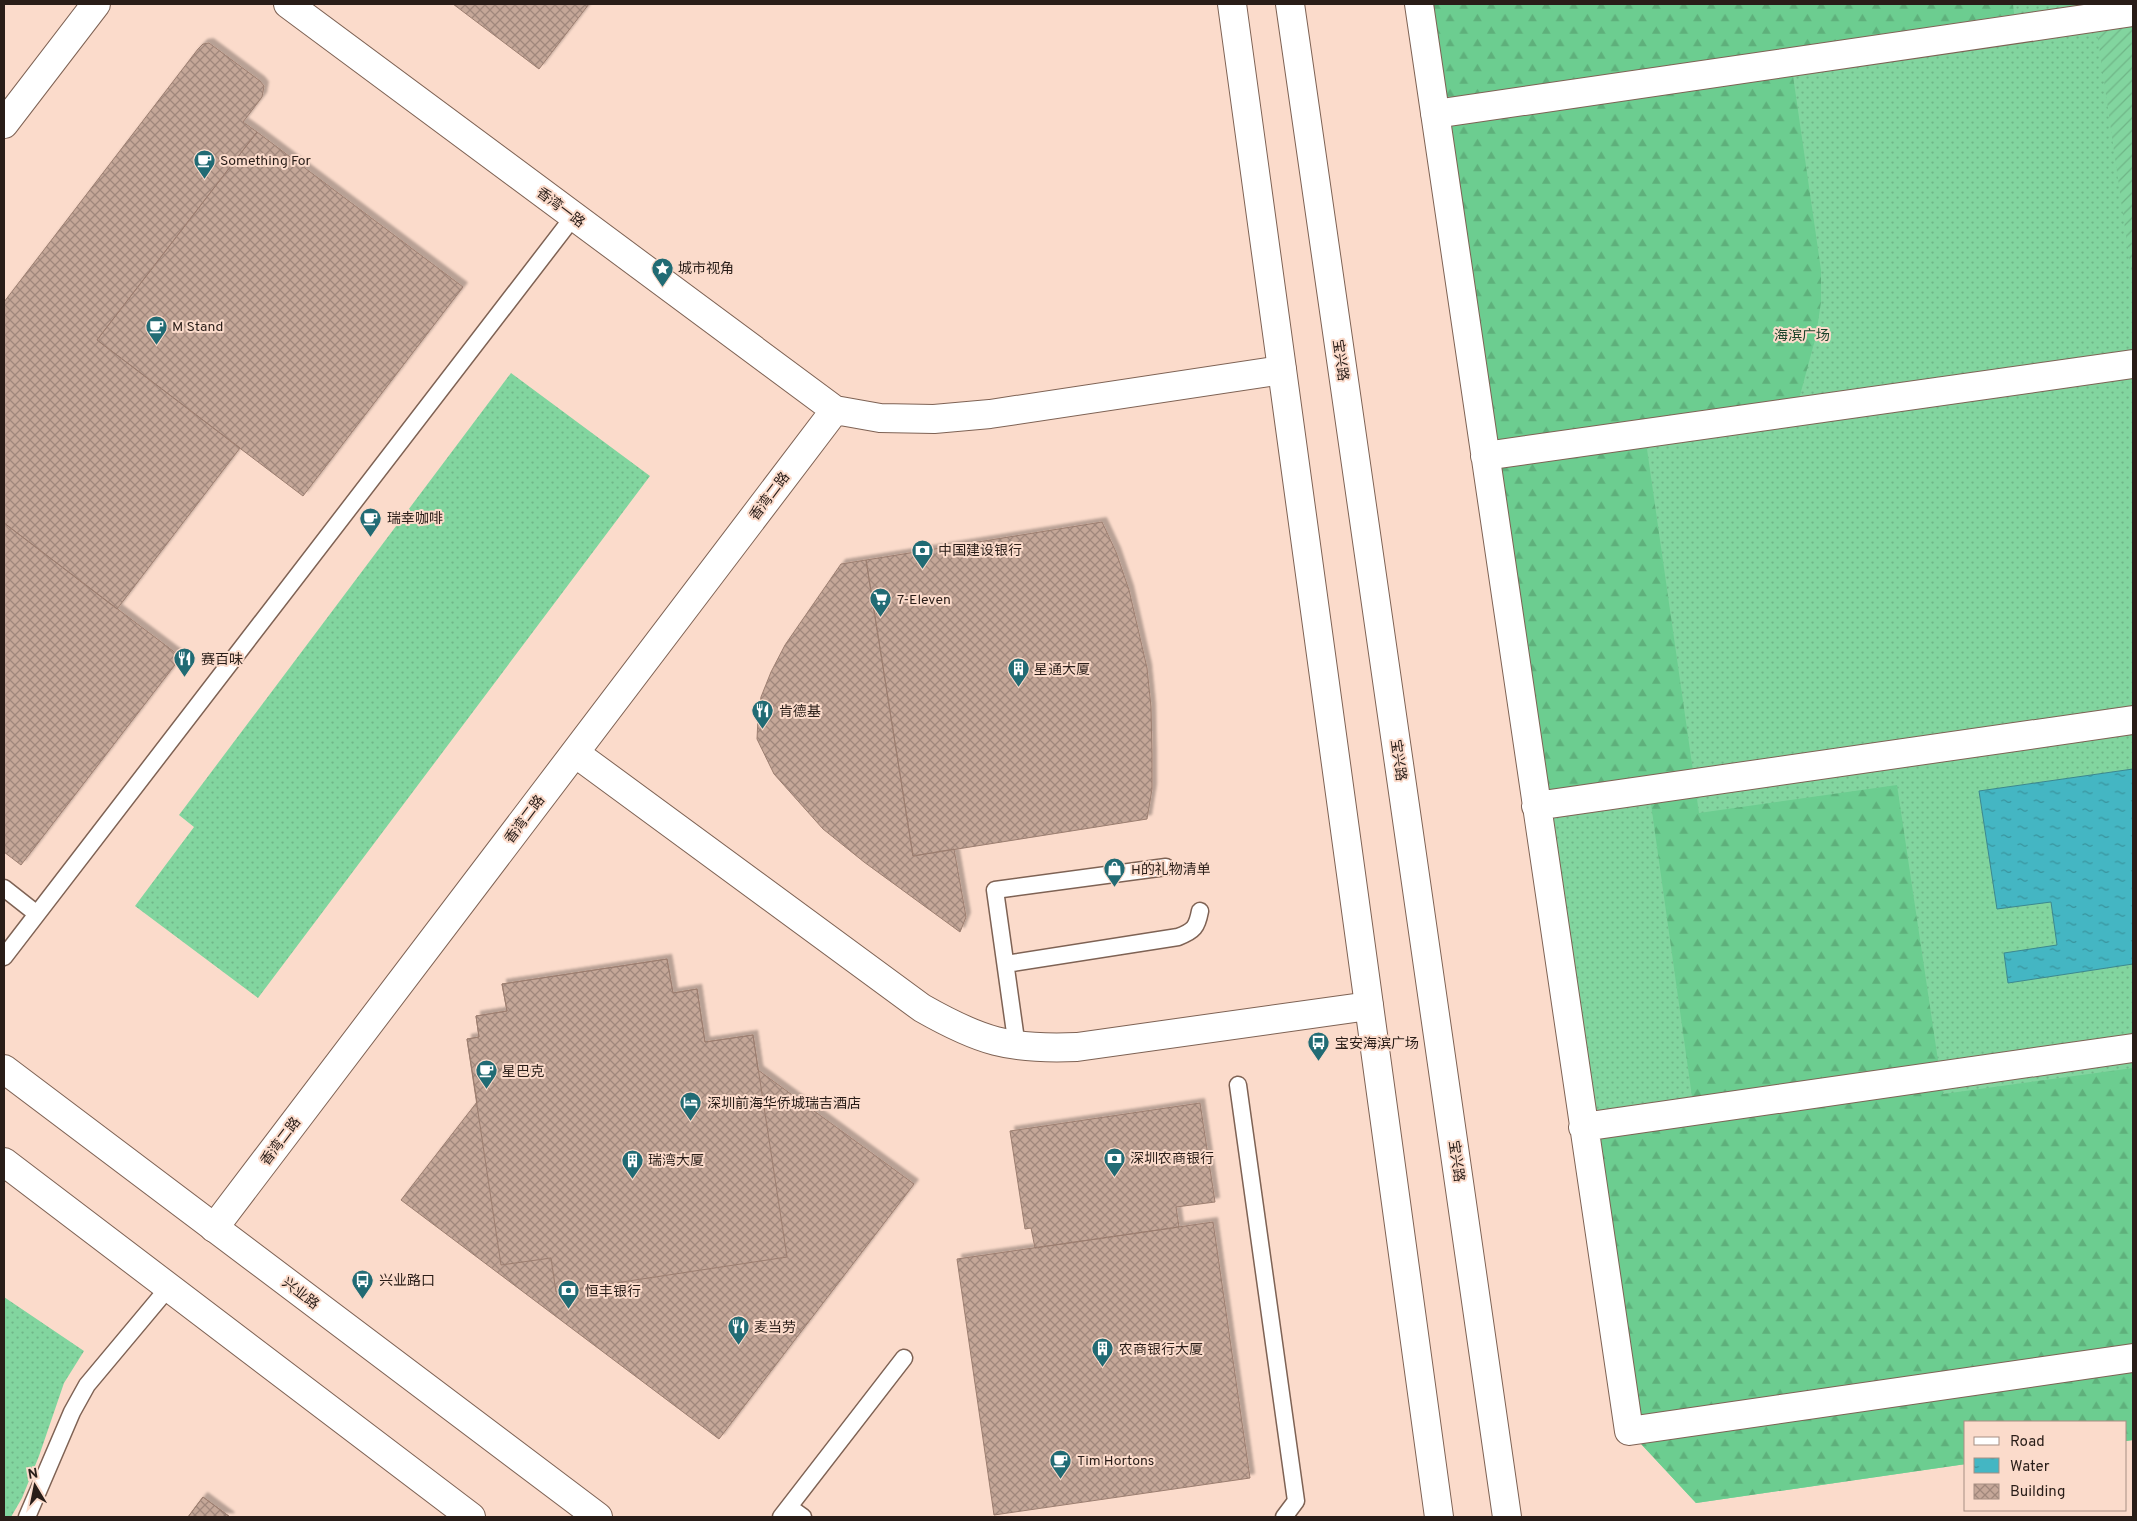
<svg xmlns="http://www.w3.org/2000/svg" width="2137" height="1521" viewBox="0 0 2137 1521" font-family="Overpass,'Noto Sans SC',sans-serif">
<defs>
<pattern id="grass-dots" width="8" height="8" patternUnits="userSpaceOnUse" patternTransform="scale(1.25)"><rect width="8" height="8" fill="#82d59f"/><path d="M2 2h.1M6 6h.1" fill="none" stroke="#70b688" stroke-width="1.8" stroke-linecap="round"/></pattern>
<pattern id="forest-firs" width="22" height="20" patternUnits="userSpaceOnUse" patternTransform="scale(1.25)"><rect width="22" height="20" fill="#6ccd90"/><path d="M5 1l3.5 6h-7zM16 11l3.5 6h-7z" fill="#5eb07b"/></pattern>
<pattern id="garden-furrows" width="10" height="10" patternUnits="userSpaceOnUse" patternTransform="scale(1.25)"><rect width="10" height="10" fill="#82d59f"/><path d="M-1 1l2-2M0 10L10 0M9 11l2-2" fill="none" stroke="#70b688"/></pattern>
<pattern id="water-ripples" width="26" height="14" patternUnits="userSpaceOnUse" patternTransform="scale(1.25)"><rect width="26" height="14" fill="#44b6c3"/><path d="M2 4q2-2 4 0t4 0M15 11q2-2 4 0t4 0" fill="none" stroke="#39939d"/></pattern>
<pattern id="building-cross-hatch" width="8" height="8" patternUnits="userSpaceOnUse" patternTransform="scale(1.25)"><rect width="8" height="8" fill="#c5a798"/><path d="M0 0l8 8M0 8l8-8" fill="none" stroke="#a0877b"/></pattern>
<filter id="shadow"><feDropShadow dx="4.5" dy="-4.5" stdDeviation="1" flood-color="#0004"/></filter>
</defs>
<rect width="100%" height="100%" fill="#fbdbcb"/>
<path fill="url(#grass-dots)" d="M1419 4H2133V1440L2126 1441V1422H1966V1464L1696 1503 1629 1431Z
M511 373 650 476 258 998 135 906 194 827 179 815Z
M4 1297 84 1351 64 1383 39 1456 22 1498 11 1517H4Z"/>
<path fill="url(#forest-firs)" d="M1419 4H2013L2014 14 1789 48 1821 270V302L1816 336 1799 399 1643 421 1699 813 1897 785 1943 1094 2133 1068V1440L2126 1441V1422H1966V1464L1696 1503 1629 1431 1583 1127 1694 1111 1649 790 1536 806Z"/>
<path fill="url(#garden-furrows)" d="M2093 4H2133V284Z"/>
<path fill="url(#water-ripples)" stroke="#3c8890" d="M2133 769V964L2008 983 2004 953 2057 945 2051 902 1997 909 1979 791Z"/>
<path fill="url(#building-cross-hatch)" stroke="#9c7e70" filter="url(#shadow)" d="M453 4H589L539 69Z
M209 43 260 81 264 86 262 97 243 122 257 132 97 340 240 448 117 609 4 523V302L198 49 203 44Z
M257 132 463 287 303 496 97 340Z
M1102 522 1116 552 1129 590 1147 668 1151 707 1152 754V789L1147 819 913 856 866 560Z
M4 523 181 657 21 865 4 852Z
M866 560 913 856 954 849 966 917 960 932 864 862 823 829 774 774 757 739 758 718 761 697 771 672 785 645 841 564Z
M667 959 673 993 697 989 705 1042 753 1035 787 1257 556 1292 551 1258 501 1265 467 1039 479 1037 476 1016 507 1011 502 984Z
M667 959 673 993 697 989 705 1042 753 1035 758 1070 914 1184 719 1439 401 1200 477 1102 467 1039 479 1037 476 1016 507 1011 502 984Z
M1200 1103 1215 1202 1176 1207 1179 1227 1035 1248 1031 1228 1025 1229 1010 1131Z
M1213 1222 1250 1478 994 1515 957 1259Z
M203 1497 230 1517H188Z
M203 1497 230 1517H188Z"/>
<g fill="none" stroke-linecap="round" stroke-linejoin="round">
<defs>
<path id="lane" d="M4 888 37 914
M4 957 574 216
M1006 964 1178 937C1194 931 1197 927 1200 911
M1017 1047 995 890 1166 867
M1238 1085 1296 1501 1284 1517
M789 1507 803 1517
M27 1517 72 1412 87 1385 169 1287
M781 1517 904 1358"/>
<path id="street" d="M288 4 835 410 880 418 934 419 990 414 1282 370
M1419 4 1629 1431 2133 1358
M1435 114 2133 12
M4 124 96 4
M1485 456 2133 364
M575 753 922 1008C980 1041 1009 1050 1077 1047L1369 1006
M1536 806 2133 720
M1583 1127 2133 1048
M214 1228 835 410"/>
<path id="secondary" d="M1232 4 1439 1517
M1290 4 1507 1517
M4 1069 598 1517
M4 1162 471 1517"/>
</defs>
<use href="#lane" stroke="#7e6254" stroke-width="19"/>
<use href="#street" stroke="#7e6254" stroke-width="30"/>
<use href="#secondary" stroke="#7e6254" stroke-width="30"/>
<use href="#lane" stroke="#fff" stroke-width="16"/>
<use href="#street" stroke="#fff" stroke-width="28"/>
<use href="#secondary" stroke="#fff" stroke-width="28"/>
</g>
<defs>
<symbol id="cafe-pin" viewBox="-11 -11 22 30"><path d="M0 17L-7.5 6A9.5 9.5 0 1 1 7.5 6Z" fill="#216b74" stroke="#fbdbcb"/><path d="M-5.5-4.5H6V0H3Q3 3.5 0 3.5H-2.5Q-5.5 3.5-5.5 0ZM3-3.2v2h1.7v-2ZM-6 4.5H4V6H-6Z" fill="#fff"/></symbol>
<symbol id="sight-pin" viewBox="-11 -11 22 30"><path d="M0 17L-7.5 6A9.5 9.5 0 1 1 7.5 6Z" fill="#216b74" stroke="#fbdbcb"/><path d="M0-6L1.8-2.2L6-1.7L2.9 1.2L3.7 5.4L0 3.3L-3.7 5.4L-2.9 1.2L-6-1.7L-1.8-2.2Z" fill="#fff"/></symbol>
<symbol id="bank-pin" viewBox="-11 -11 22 30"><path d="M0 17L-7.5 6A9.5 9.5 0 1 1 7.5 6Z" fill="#216b74" stroke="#fbdbcb"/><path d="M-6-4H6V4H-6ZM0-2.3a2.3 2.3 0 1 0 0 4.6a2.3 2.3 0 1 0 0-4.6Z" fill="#fff"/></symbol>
<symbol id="supermarket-pin" viewBox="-11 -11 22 30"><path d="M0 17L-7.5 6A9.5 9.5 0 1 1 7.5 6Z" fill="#216b74" stroke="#fbdbcb"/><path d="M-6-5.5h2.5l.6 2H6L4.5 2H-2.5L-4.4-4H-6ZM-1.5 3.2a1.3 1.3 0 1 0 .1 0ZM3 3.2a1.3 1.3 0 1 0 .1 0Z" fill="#fff"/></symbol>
<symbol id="restaurant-pin" viewBox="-11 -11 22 30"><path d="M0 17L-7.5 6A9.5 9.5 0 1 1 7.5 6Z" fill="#216b74" stroke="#fbdbcb"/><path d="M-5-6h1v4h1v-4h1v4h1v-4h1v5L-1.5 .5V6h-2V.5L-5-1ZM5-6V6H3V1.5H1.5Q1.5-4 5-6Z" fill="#fff"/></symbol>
<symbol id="building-pin" viewBox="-11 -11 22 30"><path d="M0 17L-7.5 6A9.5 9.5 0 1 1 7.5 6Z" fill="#216b74" stroke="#fbdbcb"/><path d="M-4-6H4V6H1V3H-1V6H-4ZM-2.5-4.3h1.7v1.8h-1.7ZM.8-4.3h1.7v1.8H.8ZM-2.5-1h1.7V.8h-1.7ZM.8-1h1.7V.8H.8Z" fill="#fff"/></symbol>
<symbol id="shop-pin" viewBox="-11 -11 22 30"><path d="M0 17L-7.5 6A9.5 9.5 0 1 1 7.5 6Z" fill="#216b74" stroke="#fbdbcb"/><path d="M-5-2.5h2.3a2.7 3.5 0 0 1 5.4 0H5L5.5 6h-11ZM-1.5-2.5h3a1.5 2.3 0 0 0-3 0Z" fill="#fff"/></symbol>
<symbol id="bus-pin" viewBox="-11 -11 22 30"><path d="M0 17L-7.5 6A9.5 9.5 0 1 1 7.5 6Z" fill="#216b74" stroke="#fbdbcb"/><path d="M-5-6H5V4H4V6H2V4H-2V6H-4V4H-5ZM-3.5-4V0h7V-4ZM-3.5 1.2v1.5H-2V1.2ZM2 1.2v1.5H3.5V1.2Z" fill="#fff"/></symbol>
<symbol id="hotel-pin" viewBox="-11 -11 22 30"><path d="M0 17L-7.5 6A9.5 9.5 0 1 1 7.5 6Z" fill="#216b74" stroke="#fbdbcb"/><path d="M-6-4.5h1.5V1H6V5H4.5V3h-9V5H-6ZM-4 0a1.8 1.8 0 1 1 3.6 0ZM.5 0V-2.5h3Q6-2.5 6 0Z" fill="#fff"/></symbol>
</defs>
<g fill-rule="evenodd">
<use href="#cafe-pin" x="192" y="148" width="25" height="34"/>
<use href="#sight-pin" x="650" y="256" width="25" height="34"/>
<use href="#cafe-pin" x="144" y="314" width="25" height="34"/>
<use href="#cafe-pin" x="358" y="506" width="25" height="34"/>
<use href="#bank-pin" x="910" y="538" width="25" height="34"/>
<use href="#supermarket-pin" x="868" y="586" width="25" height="34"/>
<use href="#restaurant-pin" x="172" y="646" width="25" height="34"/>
<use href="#building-pin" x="1006" y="656" width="25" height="34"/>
<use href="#restaurant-pin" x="750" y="698" width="25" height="34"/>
<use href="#shop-pin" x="1102" y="856" width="25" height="34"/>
<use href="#bus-pin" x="1306" y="1030" width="25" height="34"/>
<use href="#cafe-pin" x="474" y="1058" width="25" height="34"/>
<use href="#hotel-pin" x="678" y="1090" width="25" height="34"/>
<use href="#bank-pin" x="1102" y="1146" width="25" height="34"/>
<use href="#building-pin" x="620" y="1148" width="25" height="34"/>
<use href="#bus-pin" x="350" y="1268" width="25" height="34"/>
<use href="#bank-pin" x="556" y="1278" width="25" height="34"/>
<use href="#restaurant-pin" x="726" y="1314" width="25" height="34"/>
<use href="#building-pin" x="1090" y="1336" width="25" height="34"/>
<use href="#cafe-pin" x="1048" y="1448" width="25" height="34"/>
</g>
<g text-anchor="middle" stroke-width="4" stroke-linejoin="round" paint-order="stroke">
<g font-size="14" fill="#291d18" stroke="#fbdbcb" text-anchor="start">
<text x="220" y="165">Something For</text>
<text x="678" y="273">城市视角</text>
<text x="172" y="331">M Stand</text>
<text x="387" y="523">瑞幸咖啡</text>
<text x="938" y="555">中国建设银行</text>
<text x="897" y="604">7-Eleven</text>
<text x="201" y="664">赛百味</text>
<text x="1034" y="674">星通大厦</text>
<text x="779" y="716">肯德基</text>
<text x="1131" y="874">H的礼物清单</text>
<text x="1335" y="1048">宝安海滨广场</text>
<text x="502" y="1076">星巴克</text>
<text x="707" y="1108">深圳前海华侨城瑞吉酒店</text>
<text x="1130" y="1163">深圳农商银行</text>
<text x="648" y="1165">瑞湾大厦</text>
<text x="379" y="1285">兴业路口</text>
<text x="585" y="1296">恒丰银行</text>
<text x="754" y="1332">麦当劳</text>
<text x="1119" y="1354">农商银行大厦</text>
<text x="1077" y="1465">Tim Hortons</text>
</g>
<g font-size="14" fill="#291d18" stroke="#fbdbcb">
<text transform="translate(561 207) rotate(37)" y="5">香湾一路</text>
<text transform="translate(1341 360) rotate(82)" y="5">宝兴路</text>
<text transform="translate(769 496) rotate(-53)" y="5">香湾二路</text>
<text transform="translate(1399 760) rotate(82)" y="5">宝兴路</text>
<text transform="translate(524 819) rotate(-53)" y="5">香湾二路</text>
<text transform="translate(280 1141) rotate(-53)" y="5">香湾二路</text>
<text transform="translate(1457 1161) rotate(82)" y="5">宝兴路</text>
<text transform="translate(301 1293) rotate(37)" y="5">兴业路</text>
</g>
<g font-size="14" fill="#1c442b" stroke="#fbdbcb">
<text x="1802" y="340">海滨广场</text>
</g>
</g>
<rect width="2137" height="1521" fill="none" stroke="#291d18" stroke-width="10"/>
<rect x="1964" y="1421" width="162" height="90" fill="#fbdbcb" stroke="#a78f83"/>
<rect x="1974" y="1437" width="25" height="8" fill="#ffffff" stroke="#a78f83"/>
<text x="2010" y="1446" font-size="15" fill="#291d18">Road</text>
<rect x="1974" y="1458" width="25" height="15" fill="url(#water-ripples)" stroke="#a78f83"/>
<text x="2010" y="1471" font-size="15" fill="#291d18">Water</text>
<rect x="1974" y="1484" width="25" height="15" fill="url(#building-cross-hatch)" stroke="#a78f83"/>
<text x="2010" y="1496" font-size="15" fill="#291d18">Building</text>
<g transform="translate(35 1486) rotate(350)" stroke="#fbdbcb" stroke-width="4" paint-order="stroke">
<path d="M0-4L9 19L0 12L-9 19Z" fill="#291d18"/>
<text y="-8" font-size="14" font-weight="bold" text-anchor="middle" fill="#291d18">N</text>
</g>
</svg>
